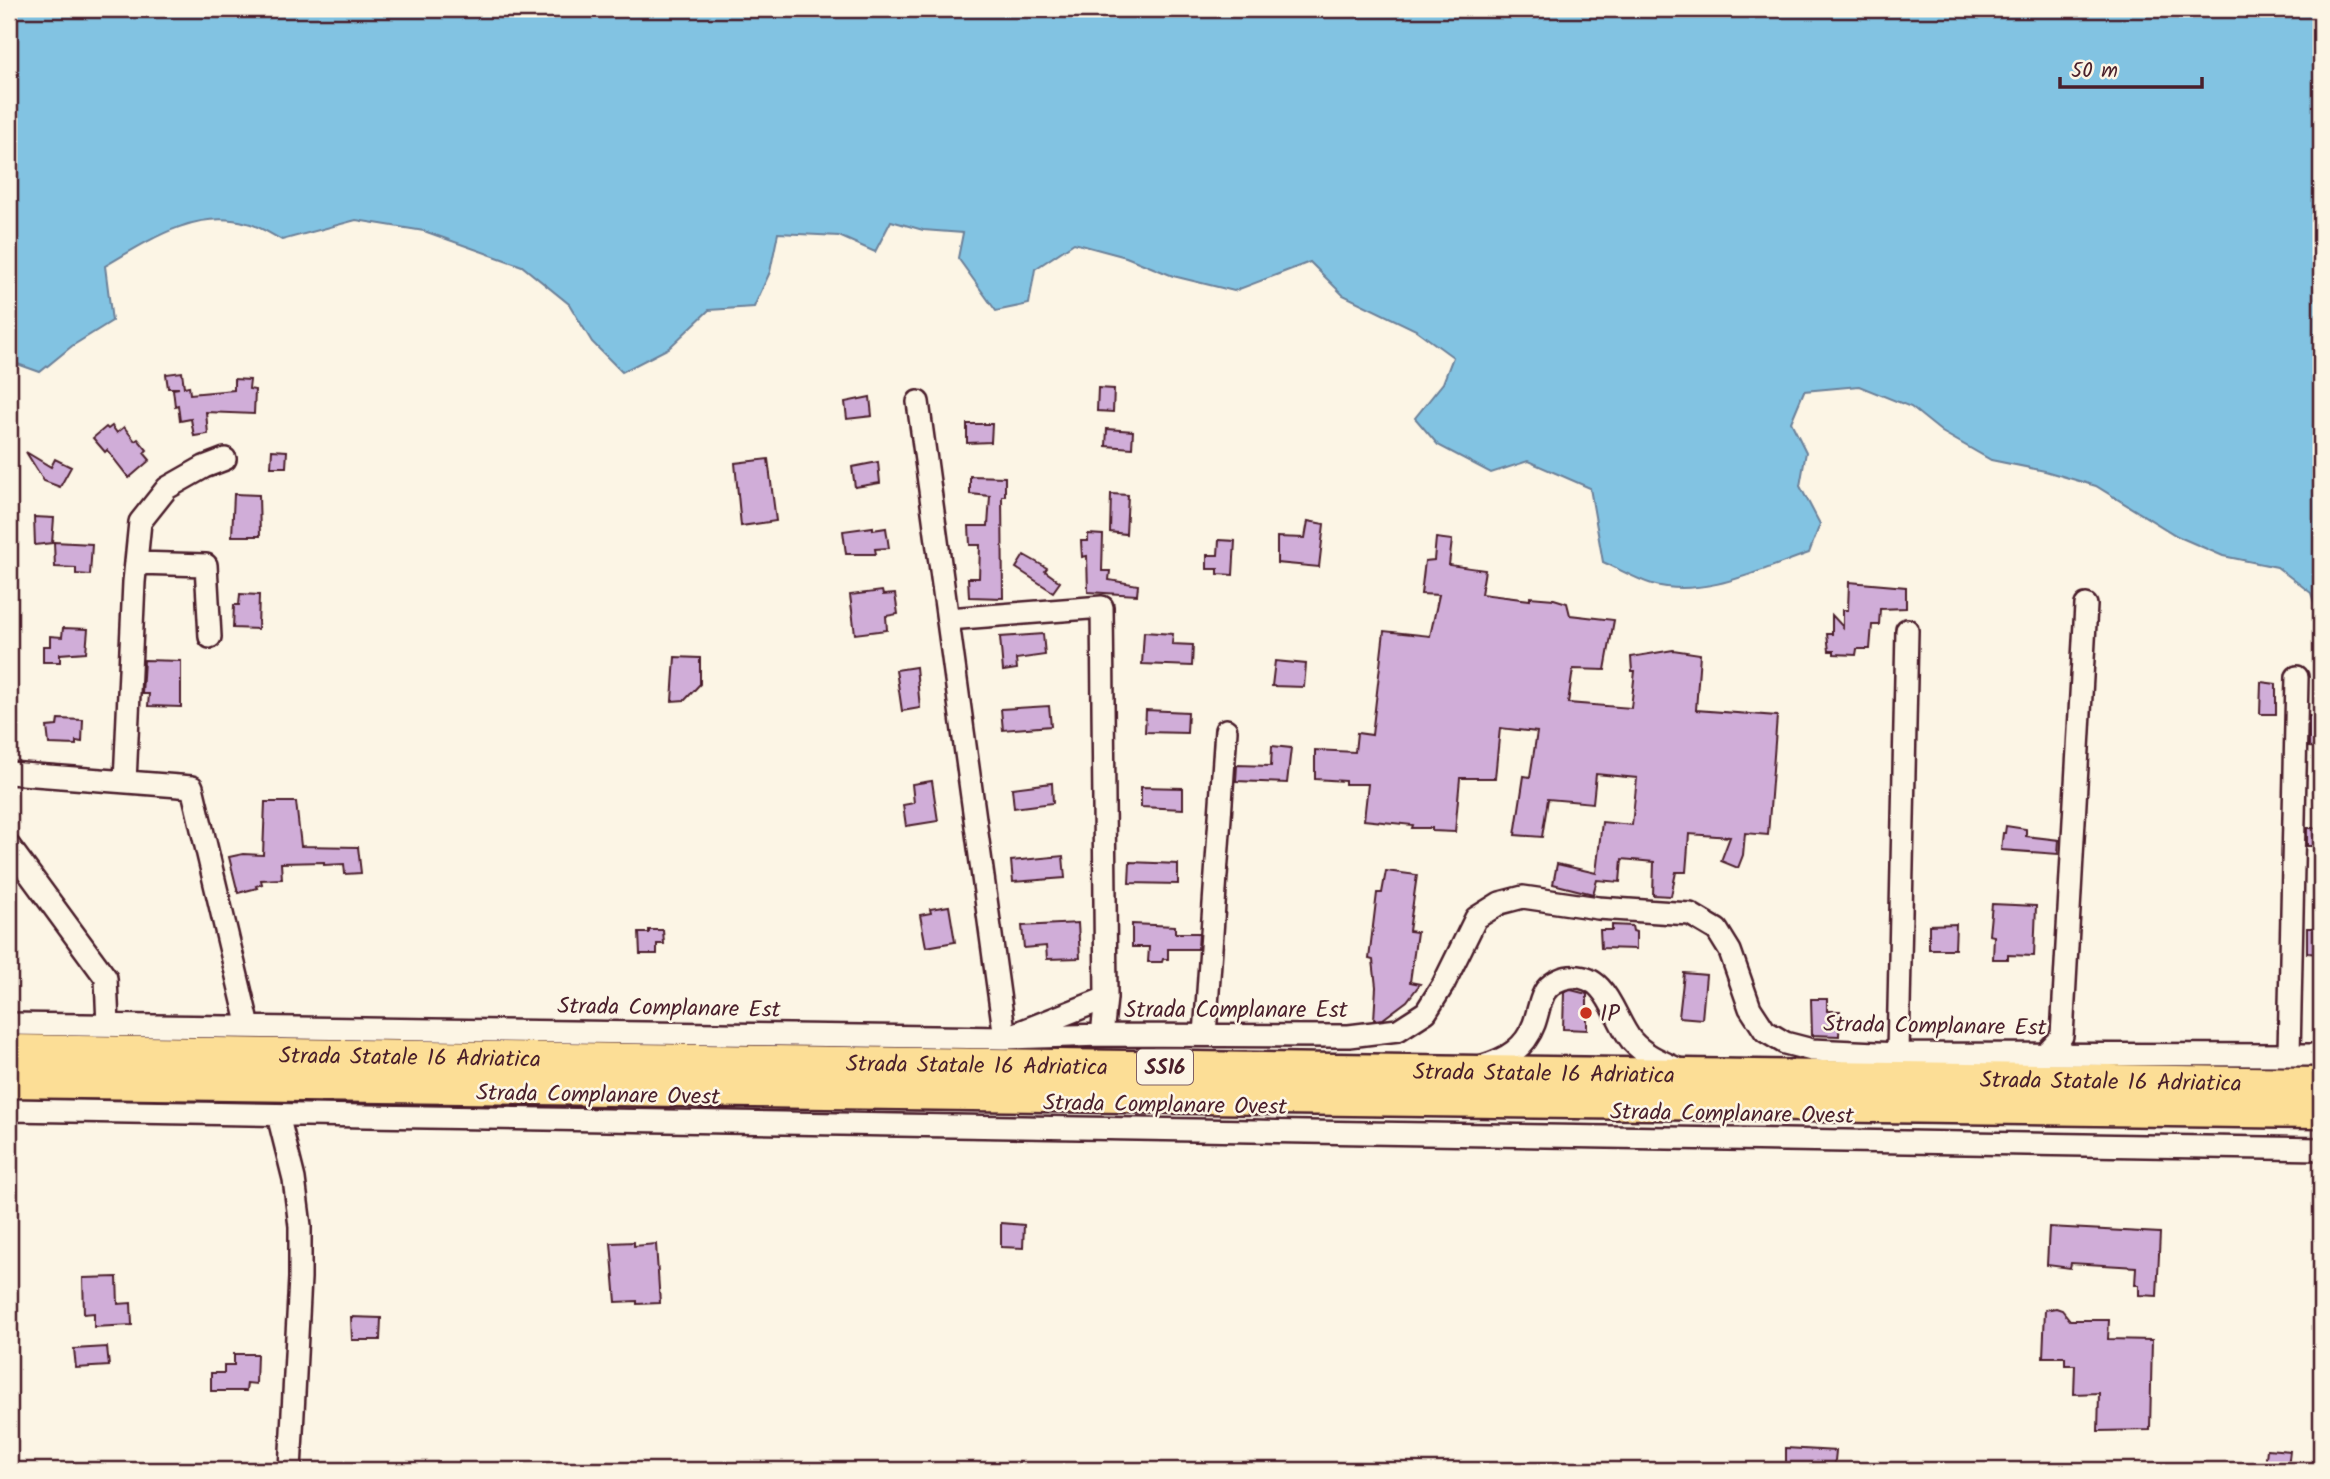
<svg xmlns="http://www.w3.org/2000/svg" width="2330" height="1479" viewBox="0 0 2330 1479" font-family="Kalam,sans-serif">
<rect width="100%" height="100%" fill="#fcf5e5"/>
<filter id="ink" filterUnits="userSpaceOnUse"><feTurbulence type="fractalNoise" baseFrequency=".0143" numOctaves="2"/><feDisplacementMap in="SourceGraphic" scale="14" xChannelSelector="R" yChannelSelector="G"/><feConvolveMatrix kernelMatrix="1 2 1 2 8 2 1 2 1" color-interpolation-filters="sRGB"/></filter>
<g filter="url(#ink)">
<path fill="#82c3e2" stroke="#6c8199" stroke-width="2" d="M9 9H2321V624L2311 593 2277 567 2223 556 2177 536 2096 486 2045 471 1991 460 1942 432 1911 407 1859 386 1804 391 1791 422 1806 452 1800 486 1820 524 1809 553C1762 569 1703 599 1652 584 1636 579 1619 569 1603 562L1590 488 1528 461 1491 473 1438 445 1415 418 1443 383 1453 357 1416 330 1343 295 1310 262 1234 291 1173 276 1126 257 1074 243 1035 269 1029 304 996 311 958 258 963 233 923 230 891 221 875 252 839 236 778 233 770 272 754 307 709 310 669 348 622 372 592 342 569 304 522 266 424 231 356 220 282 240C271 234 259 226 247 223 195 208 148 241 105 266L112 321 72 346 40 372 9 361Z"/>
<path fill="#d0add8" stroke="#4a1f2b" stroke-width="2" d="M182 372 184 387 189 386 190 394 234 390V379L250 380 249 389 255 390 254 414 206 412 208 434 194 436 191 419 180 421 178 405 175 406 173 389 179 388H168L166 374Z
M1098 388 1114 389 1113 412 1097 411Z
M870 397 872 416 847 419 845 402Z
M967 424H992L991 442 967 443Z
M112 426 117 433 124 427 135 441 138 439 147 450 144 453 150 460 129 478 107 450 105 452 93 438 106 427 108 429Z
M1107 429 1133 431 1132 448 1106 446Z
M272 450 287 451 286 467H271Z
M26 452 51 467 55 459 71 467 60 487 44 481Z
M768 459 776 521 741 526 735 463Z
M878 462 880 483 855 487 852 467Z
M970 476 1005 477V496H1002L1003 598 969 597 968 578H979L980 545H970L969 526H988L990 496 970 494Z
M234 494 259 495 260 536H232Z
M1111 494 1128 495 1126 534 1110 532Z
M34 517 54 518 52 543 35 545Z
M1308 521 1324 524 1319 567 1277 563V537L1305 538Z
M873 527V530L886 528 889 548 875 549 876 554H846L843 531Z
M1088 534 1103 535 1102 571H1110L1109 580 1138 585 1137 595 1088 592 1087 556 1082 557 1081 541H1088Z
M1436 538 1452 540 1449 565 1485 570 1481 594 1530 600V597L1554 599 1567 603 1570 615 1614 620 1605 670 1573 669 1568 703 1631 708 1635 671H1632L1631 657 1673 650 1700 654 1696 710 1777 716 1768 835 1745 833 1743 855 1738 868 1721 861 1730 837 1689 834 1686 872H1676L1671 896 1653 895 1654 862 1622 859 1620 882 1597 880 1593 894 1553 884 1557 864 1596 873 1602 822 1632 825 1637 778 1596 774 1593 803 1548 799 1542 837 1515 835 1524 776 1530 777 1537 732 1500 728 1495 778H1460L1455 832 1432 831V828H1412L1413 825 1364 820 1368 784H1345V781L1315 779V750L1355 752 1357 733 1372 735 1384 631 1430 636 1439 595 1421 594 1425 561 1434 560Z
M1219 540 1235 541 1233 575 1218 574V569H1207V555H1218Z
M54 542 92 544 90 575 76 574V568L55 567Z
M1024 555 1047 568 1045 571 1060 582 1053 592 1016 568Z
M1849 582 1906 587V608L1880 609 1879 625H1872L1870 649H1857L1856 655 1834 654V651H1829L1827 634H1832V615L1843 627V610H1848Z
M882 591 883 595 895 594 898 614 886 616 887 630 855 634 850 595Z
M240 594 259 595 258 629 233 628 234 605H239Z
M63 628 88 629 86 652 60 654V662H43V646H50V636L62 637Z
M1144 632 1173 634 1172 644 1193 645 1192 666 1142 664Z
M1043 634 1045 655 1016 659 1017 669 1003 671 1000 637Z
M675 657 700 658V684L685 700 672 701Z
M144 660 181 661V707L148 706 149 694H142Z
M1275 661 1306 664 1304 687 1272 686Z
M916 667 920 708 902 711 896 670Z
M2261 682 2276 684V714H2260Z
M1049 706 1051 726 1003 730 1001 709Z
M1146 710 1188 712 1187 733 1145 732Z
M2309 716H2321V748L2309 747Z
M58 719 83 720 82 742 76 741V745L49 744 47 727 57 726Z
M1272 746 1291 748 1287 783 1236 781 1237 765 1271 766Z
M932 781 938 821 906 826 903 805 914 803 912 784Z
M1052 783 1053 803 1014 808 1012 788Z
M1141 787 1183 788V809L1141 807Z
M265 802H296L301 846 358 847 361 873 345 874 344 864 324 865V862L281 863 282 879 261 880 262 884 256 886 257 888 238 893 229 857 243 854 263 855Z
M2006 826 2026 829V836L2059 840 2058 854 2001 850 2003 833H2005Z
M2307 828H2321V846H2307Z
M1063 856 1065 878 1013 882 1011 861Z
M1130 862 1178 864V884L1129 883Z
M1386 871 1417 875 1409 931 1417 932 1410 982 1420 984 1407 1001 1383 1019 1374 1020 1376 987 1373 960 1369 959 1377 893H1382Z
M1992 904 2036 906 2034 956 2008 955V959H1993L1994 936 1989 935Z
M949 906 955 942 926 947 920 915 931 913 930 909Z
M1078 923 1080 958 1047 959 1046 946 1024 948 1022 926Z
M1132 924 1175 926V933H1199L1198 949H1168V959H1163L1162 962H1148L1149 947H1132Z
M1956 924 1955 949H1929V925Z
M1612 925 1632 926 1633 931 1636 932V949L1601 948 1600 930H1612Z
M2307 928H2321V954L2307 953Z
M649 930H663L664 944H657V954H640L639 933H649Z
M1684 973 1706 975 1702 1019 1679 1017Z
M1571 990 1587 994V1030L1563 1029 1564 992Z
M1811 999H1827V1011H1840L1839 1036 1812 1035Z
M1001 1223 1024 1225 1023 1248 1001 1247Z
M2049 1227 2160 1233 2157 1296 2139 1295V1285H2135L2136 1267 2071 1263 2070 1268 2047 1265Z
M634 1242V1246L656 1244 660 1303 637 1304V1301L616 1302 611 1243Z
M117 1277 118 1304 131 1303 132 1325 94 1327V1313L84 1314 83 1278Z
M2056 1308 2062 1310 2070 1320H2109L2108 1339 2152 1340 2150 1430 2098 1431 2099 1393 2074 1394 2075 1365H2065V1357H2043L2045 1310Z
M351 1317 381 1318 380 1340H352Z
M107 1347 109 1366 76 1368 74 1349Z
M234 1354H257L256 1384 247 1383 246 1391H211V1373H224V1365H234Z
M1786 1448 1836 1451 1834 1470H1786Z
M2267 1449 2290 1451 2288 1468H2265Z"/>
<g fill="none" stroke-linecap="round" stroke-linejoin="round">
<defs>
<path id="minor" d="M918 402 1005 1038 1106 998
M136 563 206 565 210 637
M948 619 1102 607 1106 998 1102 1035
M9 773 192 787 249 1027
M125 782 134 582 140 522 167 488 204 467 225 459
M9 846 106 978 108 1025
M9 1024 1005 1038 1102 1035 1349 1036 1398 1030 1426 1012 1443 985 1476 918 1500 903 1523 897 1598 908 1690 914 1717 930 1730 951 1750 1008 1765 1031 1785 1043 1812 1050 1898 1054 2321 1055
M1205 1035 1226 730
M2046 1053 2062 1036 2086 605
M1898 1054 1907 630
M2289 1054 2297 677
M1483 1066C1507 1059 1525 1048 1534 1024 1538 1013 1539 1003 1544 993 1549 984 1560 978 1570 977 1608 973 1613 1018 1632 1041 1645 1056 1665 1063 1682 1071
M9 1110 2321 1149
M278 1115 294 1179 300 1226V1278L290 1470"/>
<g id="highway">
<path id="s1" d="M9 1051 2321 1084"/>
<path d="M9 1081 2321 1112"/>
</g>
</defs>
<use href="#minor" stroke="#4a1f2b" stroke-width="26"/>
<use href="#highway" stroke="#4a1f2b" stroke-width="37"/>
<use href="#minor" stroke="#fcf5e5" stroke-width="21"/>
<use href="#highway" stroke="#fcde96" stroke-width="32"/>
</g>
</g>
<circle fill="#c8321e" stroke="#fcf5e5" stroke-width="2.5" cx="1586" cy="1013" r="7"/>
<g text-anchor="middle" stroke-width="5" stroke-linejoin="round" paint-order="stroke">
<rect fill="#fcf5e5" stroke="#7f5f63" stroke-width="2" x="1137" y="1049.5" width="56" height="35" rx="5"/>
<g font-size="21" font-weight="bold" fill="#4a1f2b">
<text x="1165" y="1074">SS16</text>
</g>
<g font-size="23" fill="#4a1f2b" stroke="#fcf5e5">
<text transform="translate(669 1007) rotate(1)" y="8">Strada Complanare Est</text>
<text x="1236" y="1017">Strada Complanare Est</text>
<text transform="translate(1935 1025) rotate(1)" y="8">Strada Complanare Est</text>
<text dy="8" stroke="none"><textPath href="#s1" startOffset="401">Strada Statale 16 Adriatica</textPath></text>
<text dy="8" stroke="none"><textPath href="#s1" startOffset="968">Strada Statale 16 Adriatica</textPath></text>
<text dy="8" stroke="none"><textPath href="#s1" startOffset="1535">Strada Statale 16 Adriatica</textPath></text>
<text dy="8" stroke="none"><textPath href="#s1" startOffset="2102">Strada Statale 16 Adriatica</textPath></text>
<text transform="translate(598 1094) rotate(1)" y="8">Strada Complanare Ovest</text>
<text transform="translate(1165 1104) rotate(1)" y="8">Strada Complanare Ovest</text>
<text transform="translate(1732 1113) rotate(1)" y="8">Strada Complanare Ovest</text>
</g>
<g font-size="23" fill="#4a1f2b" stroke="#fcf5e5" text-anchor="start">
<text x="1600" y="1021">IP</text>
</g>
</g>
<rect width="2330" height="1479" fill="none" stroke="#fcf5e5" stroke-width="35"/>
<rect x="18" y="18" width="2295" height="1444" fill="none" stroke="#4a1f2b" stroke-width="2.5" filter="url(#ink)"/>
<path d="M2060 77v10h142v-10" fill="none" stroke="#4a1f2b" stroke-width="3.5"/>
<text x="2071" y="77" font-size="21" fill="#4a1f2b" stroke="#fcf5e5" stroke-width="5" paint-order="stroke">50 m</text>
</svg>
